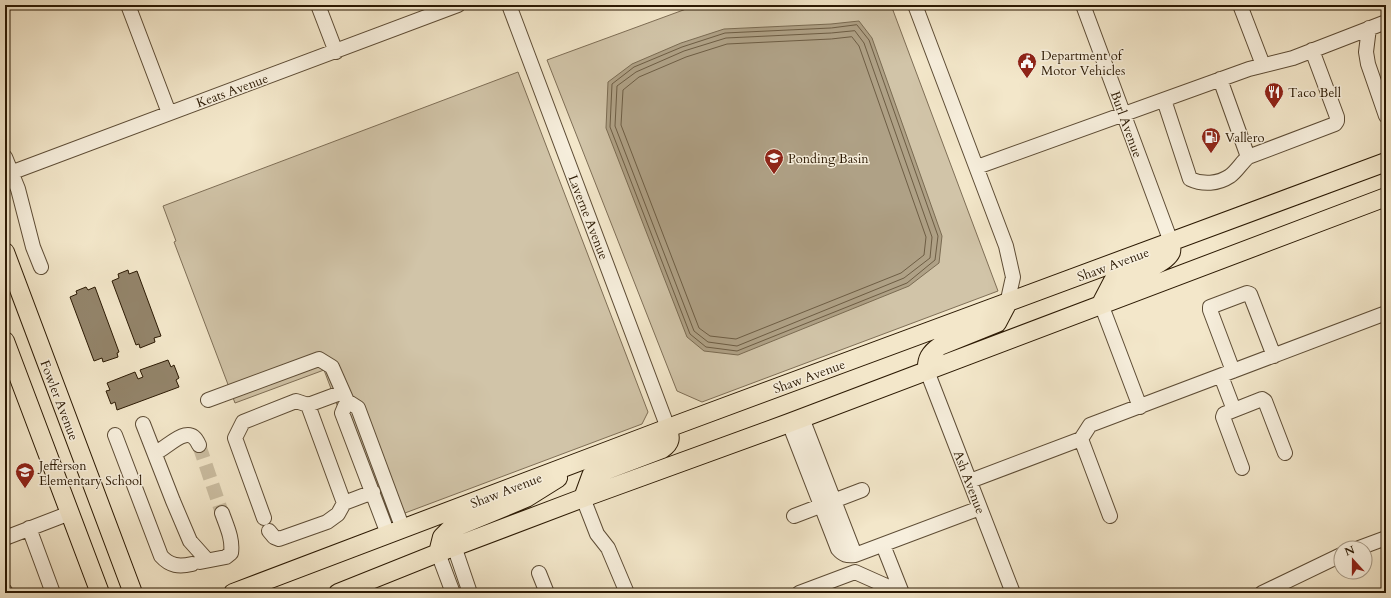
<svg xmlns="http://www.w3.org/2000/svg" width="1391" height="598" viewBox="0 0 1391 598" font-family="Cardo,serif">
<rect width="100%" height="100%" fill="#f3e7ca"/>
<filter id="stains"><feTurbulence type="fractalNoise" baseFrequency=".005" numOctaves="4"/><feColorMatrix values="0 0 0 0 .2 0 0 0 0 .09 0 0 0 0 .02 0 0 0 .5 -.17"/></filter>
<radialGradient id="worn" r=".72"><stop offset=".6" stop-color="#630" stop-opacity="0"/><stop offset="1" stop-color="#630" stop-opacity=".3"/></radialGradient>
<path fill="#d1c4a8" stroke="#7e6e56" d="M697 5H891L998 291 702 402 677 391 547 60Z
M518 72 648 412 642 424 381 522 324 370 235 403 174 242 176 241 163 206Z"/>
<path fill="#afa186" stroke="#7a6b52" d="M859 21 872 38 942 236 939 263 909 286 738 355 704 351 687 337 606 128 608 82 632 64 681 43 724 29 831 24Z"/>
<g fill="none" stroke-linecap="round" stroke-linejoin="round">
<path stroke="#6d5d44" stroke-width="1" d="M857 25 869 40 938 236 935 260 907 283 737 351 706 347 690 334 610 127 612 84 634 67 682 47 725 33 831 28Z
M855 31 864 43 932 237 930 258 904 278 737 346 708 342 694 331 615 126 617 86 636 72 684 51 726 38 831 33Z
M852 37 859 46 926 237 924 255 901 273 736 339 710 336 699 328 621 125 623 90 639 77 686 57 727 44 831 39Z"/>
</g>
<path fill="#93846a" stroke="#2b1903" d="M128 270 129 274 137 271 161 336 154 338 155 342 140 348 139 344 136 345 112 281 119 278 118 274Z
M86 287 88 290 95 287 119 352 117 353 118 357 103 362 102 358 94 361 70 297 77 294 76 291Z
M168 360 171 367 174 365 179 378 176 380 179 387 117 410 115 402 111 404 106 391 110 390 107 383 135 372 138 379 143 377 140 370Z"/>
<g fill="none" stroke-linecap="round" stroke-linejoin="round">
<path stroke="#cbbea2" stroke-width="14" stroke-dasharray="14 7" stroke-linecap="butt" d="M199 445 222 513"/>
<defs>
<path id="minor" d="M128 5 169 113
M318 5 336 52
M509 5 668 428
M915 5 1006 246 1013 277 1007 304
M1083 5 1171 242
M1240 5 1263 65
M1369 28 1366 52 1368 64 1386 116
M1164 100 1190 179C1203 185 1218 184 1230 176 1237 171 1242 162 1248 157L1220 79
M5 157 18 189 33 247 41 267
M1248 157 1335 124 1337 121V117L1312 50
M977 167 1249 69 1293 58 1386 22
M5 175 458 5
M1101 304 1140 407
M927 371 1013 593
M1233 371 1210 310V307L1247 293 1250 294 1274 356
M1221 376 1234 410
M208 400 319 359 332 367 347 401 358 408 403 529
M347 401 342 413 388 534
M308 405 343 392
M802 418 855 555
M789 423 838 549C843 555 847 556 855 555L980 508
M143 424 173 501 190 541 207 560
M115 435 161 556C170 566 179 567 192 564
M1081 439 1110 516
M155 453C169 447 189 421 199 445
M1242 468 1223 417 1224 414 1262 399 1265 401 1285 453
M970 481 1081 439 1090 425 1386 313
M583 498 597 534 608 548 627 593
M794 516 862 490
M264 518 235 438 243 422 296 401 308 405 344 503
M29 528 53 593
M269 531 274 537 279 539 327 522 338 514 344 503 373 492
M5 538 70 513
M883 545 902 593
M454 546 470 593
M1359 548 1386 538
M438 553 453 593
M200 562 226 557 231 553C233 539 227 527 222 513
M539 573 547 593
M5 591 6 593
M799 593 855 572 902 593
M1262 593 1341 555"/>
<path id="major" d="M5 252 133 593
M1101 304 1113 281C1127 276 1165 266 1171 252 1172 249 1171 245 1171 242
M5 341 100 593
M927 371C926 359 930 353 940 346L997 323 1007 304
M583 498 591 476 662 449C671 443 671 438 668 428
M438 553 442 537 449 530 526 498 558 478
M233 593 668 428 1386 162
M338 593 438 553 583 498 789 423 1386 197"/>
</defs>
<use href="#minor" stroke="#5d4c35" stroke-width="16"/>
<use href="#major" stroke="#2b1903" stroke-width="20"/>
<use href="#minor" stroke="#f7efdd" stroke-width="14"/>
<use href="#major" stroke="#f3e7ca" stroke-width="18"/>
</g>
<defs>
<symbol id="civic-pin" viewBox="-11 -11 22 30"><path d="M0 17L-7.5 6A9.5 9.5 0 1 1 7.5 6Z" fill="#8f2418" stroke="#f7efdd"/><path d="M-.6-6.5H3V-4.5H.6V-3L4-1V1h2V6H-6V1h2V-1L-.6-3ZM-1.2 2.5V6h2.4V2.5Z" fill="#fff"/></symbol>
<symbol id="restaurant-pin" viewBox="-11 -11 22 30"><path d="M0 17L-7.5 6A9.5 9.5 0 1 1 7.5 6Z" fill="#8f2418" stroke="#f7efdd"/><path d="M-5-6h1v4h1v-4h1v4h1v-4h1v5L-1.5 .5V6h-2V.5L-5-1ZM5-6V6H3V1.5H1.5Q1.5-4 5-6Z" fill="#fff"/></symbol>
<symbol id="fuel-pin" viewBox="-11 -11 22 30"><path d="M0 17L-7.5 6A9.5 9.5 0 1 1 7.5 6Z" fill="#8f2418" stroke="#f7efdd"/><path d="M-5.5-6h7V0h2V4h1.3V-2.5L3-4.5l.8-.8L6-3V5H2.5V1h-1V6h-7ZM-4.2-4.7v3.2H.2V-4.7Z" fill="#fff"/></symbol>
<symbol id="school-pin" viewBox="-11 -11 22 30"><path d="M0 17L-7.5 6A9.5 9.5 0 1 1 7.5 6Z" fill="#8f2418" stroke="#f7efdd"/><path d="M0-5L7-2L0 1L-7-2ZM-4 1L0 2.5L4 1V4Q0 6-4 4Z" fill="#fff"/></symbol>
</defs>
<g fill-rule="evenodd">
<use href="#civic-pin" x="1016" y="51" width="22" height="30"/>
<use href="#restaurant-pin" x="1263" y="81" width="22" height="30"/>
<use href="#fuel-pin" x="1200" y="126" width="22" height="30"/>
<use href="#school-pin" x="763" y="147" width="22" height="30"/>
<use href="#school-pin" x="14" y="461" width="22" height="30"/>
</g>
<g text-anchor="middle" stroke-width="3" stroke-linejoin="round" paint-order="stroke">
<g font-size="13" fill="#2b1903" stroke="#f7efdd" text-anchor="start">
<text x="1041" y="60">Department of<tspan x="1041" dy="15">Motor Vehicles</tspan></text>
<text x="1288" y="97">Taco Bell</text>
<text x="1225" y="142">Vallero</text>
<text x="788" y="163">Ponding Basin</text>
<text x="39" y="470">Jefferson<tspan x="39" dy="15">Elementary School</tspan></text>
</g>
<g font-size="13" fill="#2b1903" stroke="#f7efdd">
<text transform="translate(232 90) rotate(-20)" y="5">Keats Avenue</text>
<text transform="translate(1127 124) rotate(70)" y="5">Burl Avenue</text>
<text transform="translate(589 217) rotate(69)" y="5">Laverne Avenue</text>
<text transform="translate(1113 264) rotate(-20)" y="5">Shaw Avenue</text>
<text transform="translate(809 376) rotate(-20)" y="5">Shaw Avenue</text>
<text transform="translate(60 400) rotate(69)" y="5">Fowler Avenue</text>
<text transform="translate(970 482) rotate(69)" y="5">Ash Avenue</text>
<text transform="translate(506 490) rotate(-21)" y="5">Shaw Avenue</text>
</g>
</g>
<rect width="1391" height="598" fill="none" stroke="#f3e7ca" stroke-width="20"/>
<rect x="6" y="6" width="1379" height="586" fill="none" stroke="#2b1903" stroke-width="2"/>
<rect x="10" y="10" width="1371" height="578" fill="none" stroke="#2b1903"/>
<g transform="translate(1353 560) rotate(339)"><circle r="19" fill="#f7efdd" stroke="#a59986"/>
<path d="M0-3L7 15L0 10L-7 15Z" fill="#8f2418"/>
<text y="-6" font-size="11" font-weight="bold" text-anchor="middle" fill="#2b1903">N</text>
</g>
<rect width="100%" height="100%" filter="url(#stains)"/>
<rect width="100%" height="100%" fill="url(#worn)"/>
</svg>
